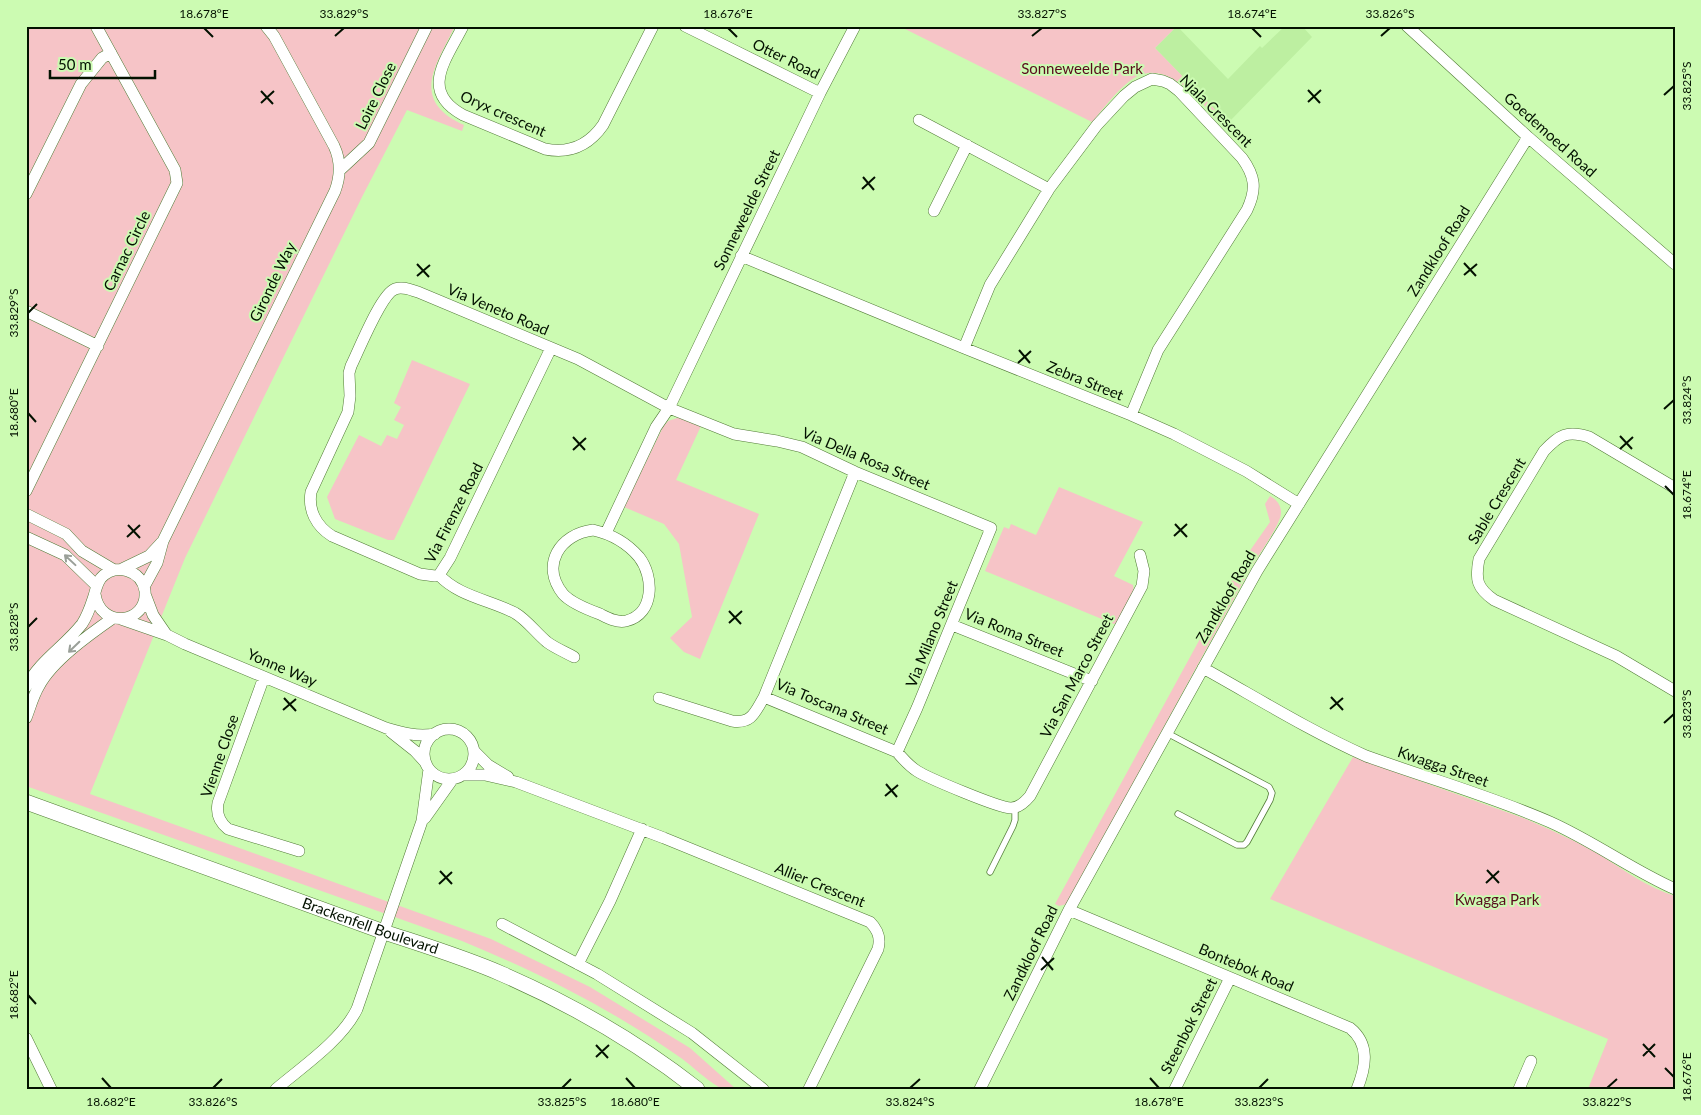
<svg xmlns="http://www.w3.org/2000/svg" width="1701" height="1115" viewBox="0 0 1701 1115" font-family="Lato,sans-serif">
<rect width="100%" height="100%" fill="#ccfbb2"/>
<path fill="#bdefa1" d="M1177 26 1228 79 1260 46 1262 48 1285 26H1302L1312 37 1228 123 1155 48Z"/>
<path fill="#f6c4c7" d="M26 26H455C436 65 409 100 464 125L462 131 407 110 362 197 185 558 90 794 491 939 590 987 690 1048 736 1089C732 1089 725 1090 721 1088 710 1083 692 1066 681 1058 613 1010 540 973 462 941L26 786Z
M899 26H1177L1155 48 1228 123 1224 127C1202 104 1167 54 1131 80 1116 91 1104 108 1092 122Z
M412 360 470 384 394 540H388L335 519 327 497 359 435 381 446 387 435 397 439 404 425 394 420 401 407 394 403Z
M677 418H681L701 426 676 480 759 514 700 659 684 652 670 638 692 617 679 544 664 524 624 507 663 427 668 421Z
M1059 487 1143 522 1114 576 1133 585 1134 592 1119 622 1114 624 985 571 1004 527 1009 529 1011 524 1036 535Z
M1270 496C1276 499 1281 505 1281 512 1282 523 1257 557 1250 569L1067 904 1059 906 1055 904 1242 562 1270 522 1265 504Z
M1353 757 1526 819C1551 830 1576 841 1600 855 1624 870 1648 888 1675 896V1089H1588L1608 1039 1270 899Z"/>
<g fill="none" stroke-linecap="round" stroke-linejoin="round">
<defs>
<path id="lane" d="M1167 733 1269 787 1272 793 1270 800 1247 842 1244 845H1237L1178 814
M990 872 1013 826 1015 820V807"/>
<path id="street" d="M463 26C446 60 419 91 463 115L545 149C570 154 589 145 603 125L653 26
M685 26 820 93
M1407 26 1528 137 1675 264
M919 120 1049 189
M340 170 369 143 427 26
M26 194 81 84 102 58 111 53
M934 211 967 145
M741 256 964 348 1131 415 1174 434 1246 471 1299 504
M26 311 98 346
M964 348 990 285 1049 189 1097 125 1124 96 1135 87 1152 79 1163 81 1170 84 1179 91 1242 158C1255 176 1257 189 1247 210L1158 350 1131 415
M1675 488 1589 437C1567 430 1559 435 1544 451L1479 559C1475 580 1477 588 1494 600L1616 656 1675 691
M26 491 177 183 175 170 96 26
M26 514 66 534 82 551 114 570
M593 530C611 534 627 543 639 557 654 576 655 614 626 621 617 623 608 618 600 614 589 610 571 603 563 594 540 565 560 534 593 530Z
M606 533 656 427 669 408 820 93 855 26
M26 537 65 555 97 586
M122 569 149 556 162 542
M439 575 435 576 420 574 332 536C316 526 308 510 311 492L348 412 350 396 349 373 351 366C359 350 381 294 395 289 403 286 411 290 418 292L578 359 669 408 734 434 777 441 802 447 855 472 991 528 917 708 897 752
M439 575 450 558 551 348
M439 575C458 596 490 600 515 613 527 620 536 633 547 642 555 648 565 652 574 657
M144 587 157 563 163 541 335 191C341 175 341 161 334 146L274 36 266 26
M145 594 153 615 166 634
M121 619 167 635 185 644 386 728C403 733 417 737 435 734
M952 625 1092 681
M1203 668C1257 698 1310 731 1366 756 1427 778 1491 796 1550 822 1593 841 1632 870 1675 889
M264 677 218 803C216 814 219 822 228 829L299 851
M26 687C39 661 65 646 82 624 88 615 91 605 94 596 96 589 97 583 101 578 115 562 142 570 145 591 148 624 100 630 95 594
M764 697 897 752C903 759 909 766 917 771 928 778 999 808 1011 808 1019 808 1025 802 1030 796L1142 586 1144 571 1140 555
M659 698 732 721C752 724 755 712 764 697L855 472
M26 718C30 708 33 696 39 686 52 661 90 634 113 618
M424 754a25 25 0 1 1 50 0a25 25 0 1 1-50 0Z
M391 732 415 751 425 762
M474 751 488 765 508 777
M463 775H485L516 782 664 838 870 922C878 930 881 938 878 949L809 1089
M425 818 452 780
M1069 910 1350 1028C1370 1044 1366 1067 1357 1089
M502 924 597 974 692 1033 763 1089
M578 964 610 901 642 829
M26 1038 51 1089
M276 1089C302 1067 342 1040 357 1009L422 821 429 769
M980 1089 1069 910 1257 571 1528 137
M1175 1089 1230 978
M1519 1089 1531 1061"/>
<g id="secondary">
<path id="s1" d="M26 802 384 932C423 945 463 957 502 974 571 1004 637 1042 697 1089"/>
</g>
</defs>
<use href="#lane" stroke="#517a36" stroke-width="7"/>
<use href="#street" stroke="#517a36" stroke-width="12"/>
<use href="#secondary" stroke="#517a36" stroke-width="16"/>
<use href="#lane" stroke="#fff" stroke-width="5.5"/>
<use href="#street" stroke="#fff" stroke-width="11"/>
<use href="#secondary" stroke="#fff" stroke-width="15"/>
</g>
<defs><path id="oneway-shaft" d="M-6 0H5M1.5-3L5.5 0L1.5 3" fill="none" stroke-width="1.6" stroke-linecap="round" stroke-linejoin="round" transform="scale(1.25)"/></defs>
<g stroke="#9aa099">
<use href="#oneway-shaft" transform="translate(70 560) rotate(-137)"/>
<use href="#oneway-shaft" transform="translate(74 647) rotate(136)"/>
</g>
<path fill="none" stroke="#031100" stroke-width="2" d="M204 28 213 37M728 28 737 37M1252 28 1261 37M335 36 344 28M1032 36 1042 28M1381 36 1390 28M1308 90 1320 103M261 91 273 104M1664 95 1674 86M1308 102 1321 90M261 103 274 91M863 177 874 190M862 189 875 177M1464 263 1476 276M417 264 429 277M1464 275 1477 264M417 276 430 265M28 313 37 304M1019 350 1030 363M1018 363 1031 351M1664 409 1674 400M28 413 36 422M1620 436 1632 449M573 437 585 450M1620 449 1633 437M573 450 586 438M1665 486 1674 495M1175 524 1187 537M128 525 140 538M1174 536 1187 524M127 537 140 525M729 611 741 624M729 623 742 611M28 627 37 618M1331 697 1343 710M284 698 296 711M1330 709 1343 698M283 710 296 699M1664 723 1674 714M886 784 897 797M885 796 898 785M1487 870 1499 883M440 871 452 884M1486 883 1499 871M439 884 452 872M1042 957 1053 970M1041 970 1054 958M28 995 36 1004M1643 1044 1655 1057M596 1045 608 1058M1643 1056 1655 1044M596 1057 609 1045M1665 1068 1674 1077M102 1078 111 1088M626 1078 635 1088M1150 1078 1159 1088M213 1088 222 1079M562 1088 571 1079M910 1088 920 1079M1259 1088 1268 1079M1607 1088 1617 1079"/>
<g text-anchor="middle" stroke-width="4" stroke-linejoin="round" paint-order="stroke">
<g font-size="15" fill="#031100" stroke="#ccfbb2">
<text transform="translate(786 59) rotate(26)" y="5">Otter Road</text>
<text transform="translate(376 96) rotate(-64)" y="5">Loire Close</text>
<text transform="translate(1216 111) rotate(45)" y="5">Njala Crescent</text>
<text transform="translate(503 114) rotate(24)" y="5">Oryx crescent</text>
<text transform="translate(1550 135) rotate(42)" y="5">Goedemoed Road</text>
<text transform="translate(747 210) rotate(-64)" y="5">Sonneweelde Street</text>
<text transform="translate(127 251) rotate(-64)" y="5">Carnac Circle</text>
<text transform="translate(1439 251) rotate(-58)" y="5">Zandkloof Road</text>
<text transform="translate(273 282) rotate(-64)" y="5">Gironde Way</text>
<text transform="translate(498 310) rotate(23)" y="5">Via Veneto Road</text>
<text transform="translate(1085 381) rotate(22)" y="5">Zebra Street</text>
<text transform="translate(866 459) rotate(23)" y="5">Via Della Rosa Street</text>
<text transform="translate(1497 501) rotate(-59)" y="5">Sable Crescent</text>
<text transform="translate(454 513) rotate(-63)" y="5">Via Firenze Road</text>
<text transform="translate(1226 597) rotate(-60)" y="5">Zandkloof Road</text>
<text transform="translate(1014 633) rotate(22)" y="5">Via Roma Street</text>
<text transform="translate(932 634) rotate(-68)" y="5">Via Milano Street</text>
<text transform="translate(282 668) rotate(23)" y="5">Yonne Way</text>
<text transform="translate(1077 676) rotate(-62)" y="5">Via San Marco Street</text>
<text transform="translate(832 707) rotate(23)" y="5">Via Toscana Street</text>
<text transform="translate(220 756) rotate(-71)" y="5">Vienne Close</text>
<text transform="translate(1443 767) rotate(19)" y="5">Kwagga Street</text>
<text transform="translate(820 885) rotate(22)" y="5">Allier Crescent</text>
<text dy="5" stroke="none"><textPath href="#s1" startOffset="366">Brackenfell Boulevard</textPath></text>
<text transform="translate(1031 953) rotate(-64)" y="5">Zandkloof Road</text>
<text transform="translate(1246 968) rotate(23)" y="5">Bontebok Road</text>
<text transform="translate(1189 1026) rotate(-63)" y="5">Steenbok Street</text>
</g>
<g font-size="15" fill="#580b1d" stroke="#ccfbb2">
<text x="1082" y="74">Sonneweelde Park</text>
<text x="1497" y="905">Kwagga Park</text>
</g>
</g>
<rect width="1701" height="1115" fill="none" stroke="#ccfbb2" stroke-width="55"/>
<path d="M50 70v8h105v-8" fill="none" stroke="#031100" stroke-width="2.5"/>
<text x="58" y="70" font-size="15" fill="#031100" stroke="#ccfbb2" stroke-width="4" paint-order="stroke">50 m</text>
<rect x="28" y="28" width="1646" height="1060" fill="none" stroke="#031100" stroke-width="2"/>
<g font-size="12" text-anchor="middle" fill="#031100">
<text x="204" y="18">18.678°E</text>
<text x="344" y="18">33.829°S</text>
<text x="728" y="18">18.676°E</text>
<text x="1042" y="18">33.827°S</text>
<text x="1252" y="18">18.674°E</text>
<text x="1390" y="18">33.826°S</text>
<text transform="translate(1687 86) rotate(-90)" y="4">33.825°S</text>
<text transform="translate(14 313) rotate(-90)" y="4">33.829°S</text>
<text transform="translate(1687 400) rotate(-90)" y="4">33.824°S</text>
<text transform="translate(14 413) rotate(-90)" y="4">18.680°E</text>
<text transform="translate(1687 495) rotate(-90)" y="4">18.674°E</text>
<text transform="translate(14 627) rotate(-90)" y="4">33.828°S</text>
<text transform="translate(1687 714) rotate(-90)" y="4">33.823°S</text>
<text transform="translate(14 995) rotate(-90)" y="4">18.682°E</text>
<text transform="translate(1687 1077) rotate(-90)" y="4">18.676°E</text>
<text x="111" y="1106">18.682°E</text>
<text x="213" y="1106">33.826°S</text>
<text x="562" y="1106">33.825°S</text>
<text x="635" y="1106">18.680°E</text>
<text x="910" y="1106">33.824°S</text>
<text x="1159" y="1106">18.678°E</text>
<text x="1259" y="1106">33.823°S</text>
<text x="1607" y="1106">33.822°S</text>
</g>
</svg>
